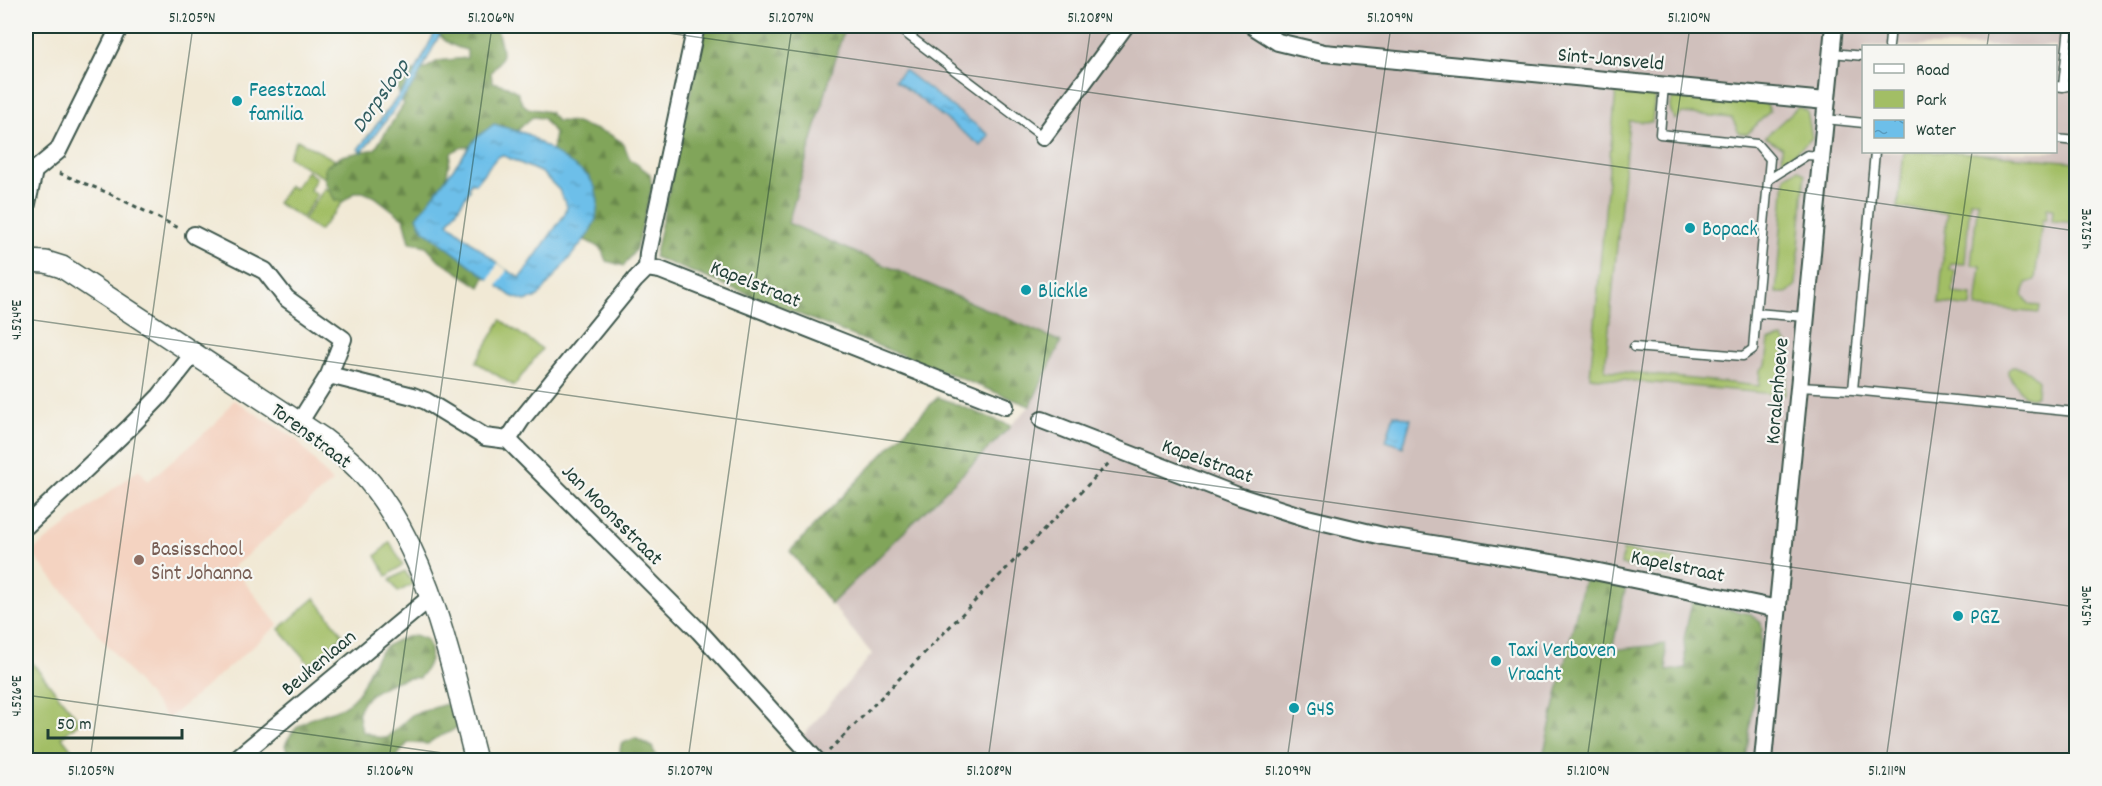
<svg xmlns="http://www.w3.org/2000/svg" width="2102" height="786" viewBox="0 0 2102 786" font-family="Dekko,sans-serif">
<defs>
<pattern id="forest-firs" width="22" height="20" patternUnits="userSpaceOnUse" patternTransform="scale(1.5)"><rect width="22" height="20" fill="#81a55a"/><path d="M5 1l3.5 6h-7zM16 11l3.5 6h-7z" fill="#69884b"/></pattern>
<pattern id="water-ripples" width="26" height="14" patternUnits="userSpaceOnUse" patternTransform="scale(1.5)"><rect width="26" height="14" fill="#6dbfe9"/><path d="M2 4q2-2 4 0t4 0M15 11q2-2 4 0t4 0" fill="none" stroke="#599cbe"/></pattern>
</defs>
<rect width="100%" height="100%" fill="#f6f6f2"/>
<filter id="ink" filterUnits="userSpaceOnUse"><feTurbulence type="fractalNoise" baseFrequency=".0167" numOctaves="2"/><feDisplacementMap in="SourceGraphic" scale="12" xChannelSelector="R" yChannelSelector="G"/><feConvolveMatrix kernelMatrix="1 2 1 2 8 2 1 2 1" color-interpolation-filters="sRGB"/></filter>
<filter id="wash" filterUnits="userSpaceOnUse"><feTurbulence type="fractalNoise" baseFrequency=".008" numOctaves="4" result="noise"/><feDisplacementMap in="SourceGraphic" scale="24" xChannelSelector="R" yChannelSelector="G"/><feGaussianBlur stdDeviation="1.35" result="paint"/><feColorMatrix in="noise" values="0 0 0 0 0 0 0 0 0 0 0 0 0 0 0 0 0 1.4 0 .05"/><feComposite in="paint" operator="in"/></filter>
<g filter="url(#wash)">
<rect width="100%" height="100%" fill="#f1e9d5"/>
<path fill="#f4d3c1" d="M234 400 296 439 332 482 233 567 278 625 168 719 31 552 139 469 148 481 214 425Z"/>
<path fill="#d0c0bc" fill-rule="evenodd" d="M845 26H2076V760H826L803 736 872 654 831 604 1030 406 1060 342 787 223ZM1864 46H2056V152H1864Z"/>
<path fill="#a2be65" stroke="#607e4c" stroke-width="1.5" d="M1616 90 1655 95 1652 122 1629 121 1605 370 1759 386 1760 370 1766 365 1769 340 1783 338 1790 346 1785 395 1590 377Z
M1675 95 1766 102 1770 111 1747 134 1739 133 1732 118 1682 113 1675 120C1669 109 1667 105 1675 95Z
M1798 107 1807 111 1812 138 1783 164 1782 147 1765 137Z
M297 140 339 162 328 180 288 157Z
M1904 152H1960L2076 162V223L2052 221 2053 209 2047 208 2046 220H2042L2035 280 2026 283 2023 295 2030 305 2040 306 2039 313 1976 307 1981 266 1971 265 1978 201H1970L1965 264 1951 263 1950 270 1955 271 1953 293 1972 295 1971 307 1939 303 1947 213 1898 208Z
M1798 169 1805 174 1796 285 1787 293H1776L1785 177Z
M307 171 316 178 310 190 317 195 302 218 277 203 289 186 294 189Z
M325 188 343 202 319 231 303 220Z
M501 320 542 349 514 386 476 362Z
M2012 367C2024 367 2029 371 2038 380L2037 395 2032 398 2024 396 2008 374V370Z
M390 542 403 565 387 576 376 556Z
M1623 550 1675 559 1673 575 1621 565Z
M405 571 413 584 398 592 390 580Z
M315 598 343 635 310 665 279 629Z
M26 655 80 722 62 737 80 760H26Z"/>
<path fill="url(#forest-firs)" stroke="#507147" stroke-width="1.5" d="M435 26H497C499 50 510 51 491 72L492 82 507 86 517 92 522 103 528 108 549 112 557 121 573 122 609 134 622 142 630 159 650 174 652 188 636 249 624 266 606 261 601 248 575 235 578 210 551 155 555 134 543 118 533 117C520 126 509 142 493 146 475 149 469 141 451 153L443 193 436 208 487 273 480 287 439 260 426 246 410 242 404 219 375 197 363 192H355L343 202 335 200 325 182V167L342 156 375 149 404 104 397 88 405 73 425 69 438 61 467 58V50C453 47 440 41 435 26Z
M705 26H845L788 223 1061 342 1030 406 654 257Z
M938 397 1011 426 831 604 790 551Z
M1584 580 1626 586 1612 650 1665 644 1667 671 1686 668 1684 639 1692 602 1751 614 1761 623 1762 629 1746 760H1542Z
M415 635 427 640C434 655 430 666 419 678 401 676 363 692 359 711 358 717 361 725 362 731L376 737 386 738 413 714 446 704 457 709V727C447 736 438 734 428 744L408 743 396 757 397 760H311L287 751 285 745C301 708 334 720 355 697 360 692 363 684 366 677 380 649 384 642 415 635Z
M635 738 652 747 658 760H619L621 744Z"/>
<path fill="url(#water-ripples)" stroke="#467e8e" stroke-width="1.5" fill-rule="evenodd" d="M438 26H444L416 81 362 152 358 149 412 78Z
M904 70 989 135 981 146 895 80Z
M494 124 527 134 580 170 589 177 595 187 598 201 596 219 588 235 538 297 525 301 511 296 423 229 417 217 476 138ZM502 155 542 173 559 190 567 206 565 214 520 278 505 269 448 223 470 190 468 187 472 182 475 184 497 157Z
M1394 414 1411 419 1403 447 1386 441Z"/>
<path fill="#f1e9d5" d="M498 263 507 270 496 288 488 282Z"/>
</g>
<g filter="url(#ink)">
<g fill="none" stroke-linecap="round" stroke-linejoin="round">
<defs>
<path id="service" d="M896 26 1043 137
M1889 46 1891 26
M1832 53 1864 56
M1664 85 1660 134 1757 144 1770 159 1756 313 1806 317
M2056 86 2063 87 2069 26
M2063 87 2076 84
M1825 119 1864 123
M2056 139 2076 141
M1768 180 1807 155 1820 156
M1634 347 1743 356 1753 349 1756 313
M1799 387 1853 390 1875 152
M1853 390 2076 412"/>
<path id="minor" d="M1253 26 1278 42 1324 53 1826 101
M1043 137 1125 26
M34 171 58 151 120 26
M26 208 34 171
M194 235 265 271 286 298 343 339 329 375 299 423
M647 268 660 270 1005 406
M329 375 413 396 426 401 485 437 508 440 699 631 816 760
M1042 420 1238 496 1307 518 1383 536 1570 566 1778 609
M508 440 521 420 635 280 647 268 648 253 696 26
M26 526 130 427 160 396 194 353
M235 760 431 597
M1763 760 1834 26"/>
<path id="tertiary" d="M26 261 46 262 62 267 322 438C336 449 351 460 363 474 430 550 451 665 476 760"/>
</defs>
<use href="#service" stroke="#3e574c" stroke-width="11"/>
<use href="#minor" stroke="#3e574c" stroke-width="20"/>
<use href="#tertiary" stroke="#3e574c" stroke-width="24"/>
<path stroke="#3e574c" stroke-width="3" stroke-dasharray="4.5 4.5" stroke-linecap="butt" d="M59 173 106 192 179 228
M829 751 1109 463"/>
<use href="#service" stroke="#fff" stroke-width="8"/>
<use href="#minor" stroke="#fff" stroke-width="16"/>
<use href="#tertiary" stroke="#fff" stroke-width="21"/>
</g>
</g>
<path fill="none" stroke="#1f3d34" stroke-width="1.5" stroke-opacity="0.45" d="M618 26 2076 231M1987 46 1990 26M26 319 2076 607M26 695 493 760M90 760 193 26M389 760 492 26M688 760 792 26M988 760 1091 26M1287 760 1391 26M1587 760 1690 26M1886 760 1972 152"/>
<g fill="#0f9aa8" stroke="#f6f6f2" stroke-width="2">
<circle cx="237" cy="101" r="6"/>
<circle cx="1690" cy="228" r="6"/>
<circle cx="1026" cy="290" r="6"/>
<circle cx="1958" cy="616" r="6"/>
<circle cx="1496" cy="661" r="6"/>
<circle cx="1294" cy="708" r="6"/>
</g>
<circle fill="#8d6e63" stroke="#f6f6f2" stroke-width="2" cx="139" cy="560" r="6"/>
<g text-anchor="middle" stroke-width="4.5" stroke-linejoin="round" paint-order="stroke">
<g font-size="21" fill="#1f3d34" stroke="#f6f6f2">
<text transform="translate(1611 58) rotate(5)" y="7">Sint-Jansveld</text>
<text transform="translate(756 283) rotate(22)" y="7">Kapelstraat</text>
<text transform="translate(1776 391) rotate(-85)" y="7">Koralenhoeve</text>
<text transform="translate(312 435) rotate(37)" y="7">Torenstraat</text>
<text transform="translate(1208 460) rotate(20)" y="7">Kapelstraat</text>
<text transform="translate(613 514) rotate(45)" y="7">Jan Moonsstraat</text>
<text transform="translate(1678 565) rotate(12)" y="7">Kapelstraat</text>
<text transform="translate(318 662) rotate(-40)" y="7">Beukenlaan</text>
</g>
<g font-size="21" fill="#0d838f" stroke="#f6f6f2" text-anchor="start">
<text x="249" y="96">Feestzaal<tspan x="249" dy="24">familia</tspan></text>
<text x="1702" y="235">Bopack</text>
<text x="1038" y="297">Blickle</text>
<text x="1970" y="623">PGZ</text>
<text x="1508" y="656">Taxi Verboven<tspan x="1508" dy="24">Vracht</tspan></text>
<text x="1306" y="715">G4S</text>
</g>
<g font-size="21" fill="#785e54" stroke="#f6f6f2" text-anchor="start">
<text x="151" y="555">Basisschool<tspan x="151" dy="24">Sint Johanna</tspan></text>
</g>
<g font-size="22" font-style="italic" fill="#325e61" stroke="#f6f6f2">
<text transform="translate(379 95) rotate(-55)" y="8">Dorpsloop</text>
</g>
</g>
<rect width="2102" height="786" fill="none" stroke="#f6f6f2" stroke-width="66"/>
<rect x="1862" y="45" width="195" height="108" fill="#f6f6f2" stroke="#a0aca6" stroke-width="1.5"/>
<rect x="1874" y="64" width="30" height="9" fill="#ffffff" stroke="#a0aca6" stroke-width="1.5"/>
<text x="1916" y="75" font-size="18" fill="#1f3d34">Road</text>
<rect x="1874" y="90" width="30" height="18" fill="#a2be65" stroke="#a0aca6" stroke-width="1.5"/>
<text x="1916" y="105" font-size="18" fill="#1f3d34">Park</text>
<rect x="1874" y="120" width="30" height="18" fill="url(#water-ripples)" stroke="#a0aca6" stroke-width="1.5"/>
<text x="1916" y="135" font-size="18" fill="#1f3d34">Water</text>
<path d="M48 729v9h134v-9" fill="none" stroke="#1f3d34" stroke-width="3"/>
<text x="57" y="729" font-size="18" fill="#1f3d34" stroke="#f6f6f2" stroke-width="4.5" paint-order="stroke">50 m</text>
<rect x="33" y="33" width="2036" height="720" fill="none" stroke="#1f3d34" stroke-width="2"/>
<g font-size="15" text-anchor="middle" fill="#1f3d34">
<text x="192" y="22">51.205°N</text>
<text x="491" y="22">51.206°N</text>
<text x="791" y="22">51.207°N</text>
<text x="1090" y="22">51.208°N</text>
<text x="1390" y="22">51.209°N</text>
<text x="1689" y="22">51.210°N</text>
<text transform="translate(2086 229) rotate(-90)" y="5">4.522°E</text>
<text transform="translate(16 320) rotate(-90)" y="5">4.524°E</text>
<text transform="translate(2086 606) rotate(-90)" y="5">4.524°E</text>
<text transform="translate(16 696) rotate(-90)" y="5">4.526°E</text>
<text x="91" y="775">51.205°N</text>
<text x="390" y="775">51.206°N</text>
<text x="690" y="775">51.207°N</text>
<text x="989" y="775">51.208°N</text>
<text x="1288" y="775">51.209°N</text>
<text x="1588" y="775">51.210°N</text>
<text x="1887" y="775">51.211°N</text>
</g>
</svg>
